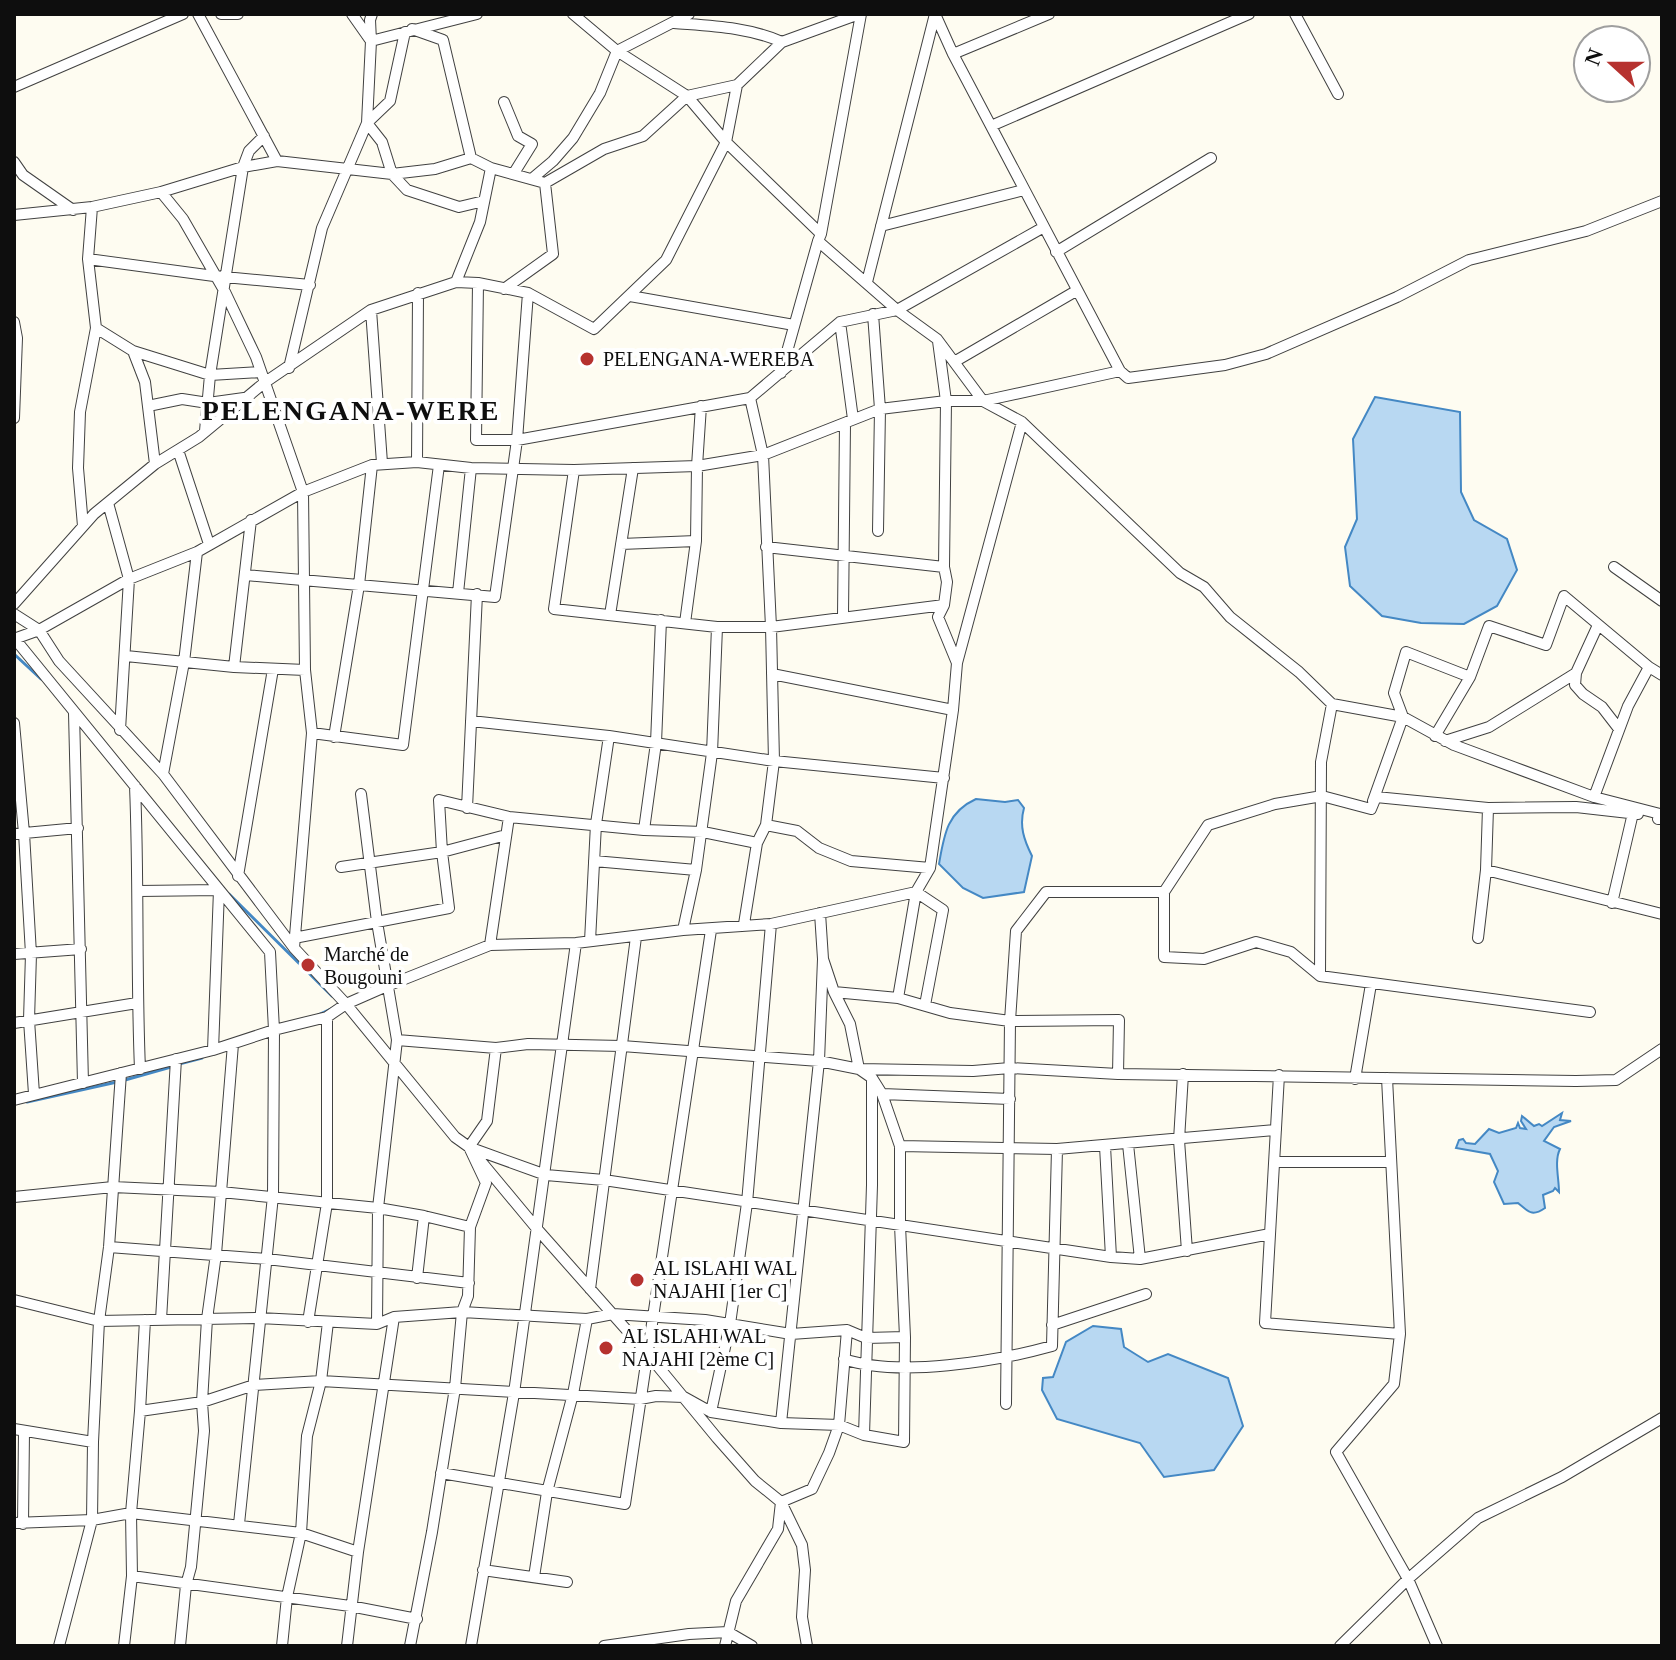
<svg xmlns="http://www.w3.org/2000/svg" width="1676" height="1660" viewBox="0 0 1676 1660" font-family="Georgia,serif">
<rect width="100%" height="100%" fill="#fefcf1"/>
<path fill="#b8d8f2" stroke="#4488c4" stroke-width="2" d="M1375 397 1460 412 1461 492 1474 520 1507 539 1517 570 1497 606 1464 624 1421 623 1382 616 1350 586 1345 547 1357 519 1353 439Z
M976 799 1005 802 1018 800 1024 808C1019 826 1024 840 1032 856L1024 892 983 898 963 888 939 864C944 835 947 812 976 799Z
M1562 1113 1560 1120 1571 1121 1554 1127 1544 1141 1560 1149C1554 1161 1559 1178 1559 1192L1555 1188 1553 1191 1543 1195 1545 1208C1532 1217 1529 1212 1518 1203L1504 1204 1494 1182 1498 1171 1490 1154 1456 1148 1459 1140 1463 1139 1466 1143 1475 1144 1489 1129 1499 1133 1516 1128 1518 1123 1520 1128 1526 1129 1521 1121 1522 1116 1534 1126 1539 1124 1542 1126Z
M1093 1326 1121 1329 1124 1347 1148 1362 1168 1354 1228 1378 1243 1426 1214 1470 1164 1477 1140 1443 1057 1419 1042 1390 1043 1378 1053 1377 1066 1342Z"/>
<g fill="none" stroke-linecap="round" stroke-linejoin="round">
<path stroke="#4488c4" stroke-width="3" d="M14 654 41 679
M229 894 332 996
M318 1015 333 1008
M179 1064 202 1058
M125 1080 171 1067
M27 1102 117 1082"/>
<defs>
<path id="minor" d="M198 14 277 161
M221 14H238
M372 14 370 20 371 41 477 14
M573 14 617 51 687 96 726 142 821 234 818 241 897 310 937 339 983 401 1022 422 1180 573 1204 587 1230 617 1299 672 1332 704 1403 717 1454 745 1594 797 1660 814 1658 819H1662
M935 14 953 54 1120 371
M1295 14 1338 94
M674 23C711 26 748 27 782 42
M412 29 443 40 471 158
M405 32 390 101 367 123 382 142 392 174 407 190 459 207 484 201
M953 54 1049 14
M14 87 183 14
M504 102 518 136 532 144 514 173
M991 126 1249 14
M14 162 23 175 73 210
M534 177 553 161 573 138 600 93 617 51 689 14
M161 192 183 219 225 292 256 357 303 492 305 670 312 733 294 948
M14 215 92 207 161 192 243 167 277 161 392 174 435 169 471 158 491 168 545 183 604 149 643 136 687 96 737 85 782 42 859 14
M881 226 1024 190
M821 234 861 14
M1056 252 1211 158
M88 259 214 276 310 285
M456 282 480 222 491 168
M867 282 935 14
M478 283 476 440H517L750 398 840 322 897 310 1044 227
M504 289 553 254 545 183
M630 296 794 325
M371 310 382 463
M873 314 880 409 878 531
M14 322 17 338 14 418
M840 322 853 419
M96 328 133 351 210 375 261 372
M938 341 946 401 944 567 947 582 944 605
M133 351 145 382 155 464
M954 362 1076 291
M289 368 322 228 367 123 371 41 352 14
M781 373 818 241
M148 406 182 399 208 403 244 398
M205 431 210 375 243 167 249 151 264 136
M178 450 209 544
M417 462 418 293
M574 470 554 609 717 627H771L944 605 938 617 957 663 953 710 930 868 916 892 898 998
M108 503 129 579 120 730
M83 526 78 468 80 412 96 328 88 259 92 207
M621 544 696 541
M766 547 944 567
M1614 567 1662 601
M246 575 495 597 517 440 528 293
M458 593 471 468
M14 604 94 514 155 464 199 437 264 383 371 310 456 282 478 283 528 293 594 329 666 260 726 142 737 85
M14 614 39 630 59 661 163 774 294 948 346 1004 455 1137 469 1147 538 1230 647 1353 717 1438 755 1481 781 1502 802 1545 805 1570 802 1617 807 1646
M610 615 633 468
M843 616 845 424
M685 623 696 541 697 466 701 406
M14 639 39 630 129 579 197 552 303 492 372 465 417 462 471 468 574 470 697 466 763 455 880 409 946 401H983L1120 371 1128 378 1225 365 1266 354 1397 297 1469 260 1586 231 1662 201
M15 639 270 952 274 1030 273 1196 239 1524
M126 656 234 667 305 670
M957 663 1022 422
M234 667 251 520
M1576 673 1575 685 1583 694 1602 707 1619 729
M772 674 953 710
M74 713 83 1083
M471 721 609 736 774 761 944 778
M14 723 24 833 31 954 29 1020 34 1094
M312 733 403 745 439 465
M1435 736 1470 677
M334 737 359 585 372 465
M1445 741 1489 727 1576 673 1598 625
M163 774 184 662 197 552
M135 786C139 881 136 975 140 1069
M361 794 377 922 397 1040 378 1208 377 1324
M1594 797 1628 706 1649 667
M1373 801 1403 717 1394 693 1406 652 1470 677 1489 626 1546 645 1564 596 1649 667 1662 675
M467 808 477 594
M766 825 797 831 819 848 851 861 930 868
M644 830 656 743 661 620
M14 834 78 828
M594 861 696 870
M341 867 442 852 506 835
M1486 870 1662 914
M238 876 273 669
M139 891 219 890 213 1050
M1164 892V957L1204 959 1256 942 1291 952 1320 976 1590 1012
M1612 903 1633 813
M744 924 757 843 766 825 774 761 771 627 763 455 750 398
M683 930 696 870 712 753 717 627
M294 938 449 908 442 852 439 800 509 817 644 830 703 832 757 843
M1478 938 1486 870 1488 808
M590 941 596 824 609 736
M490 945 509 817
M14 954 81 949
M1320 976 1321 762 1332 704
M834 992 898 998 950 1013 1010 1021 1119 1020 1118 1074
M14 1023 137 1003
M397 1040 496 1048 528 1044 622 1046 819 1061 859 1069 973 1071 1010 1068 1118 1074 1576 1081 1616 1080 1662 1049
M1183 1074 1179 1140 1187 1251
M1279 1075 1265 1323 1400 1334
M1387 1078 1400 1334 1394 1384 1336 1452 1408 1579 1437 1646
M1355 1079 1371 984
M882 1094 1010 1099
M14 1100 213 1050 274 1030 327 1017 346 1004 387 986 490 945 576 943 683 930 771 924 916 892 943 910 925 1005
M1128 1144 1140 1259
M900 1146 1057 1149 1276 1130
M1105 1146 1111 1257
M471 1148 546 1175 604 1180 1111 1257 1140 1259 1270 1234
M1274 1162H1391
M14 1197 113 1187 221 1192 378 1208 424 1216 470 1227
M109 1247 267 1259 469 1283
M417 1278 424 1216
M590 1289 636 937
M14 1300 99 1321 259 1318 377 1324 394 1317 462 1312 587 1319 613 1314 705 1320 791 1334 847 1330 866 1338 905 1337
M161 1320 176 1059
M308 1322 327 1203V1017
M1052 1325 1146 1294
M844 1359C898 1378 998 1361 1052 1346L1057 1149
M1006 1404 1010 1021 1016 931 1046 892H1164L1208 825 1275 804 1322 796 1371 809 1376 797 1488 808 1576 807 1638 814
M140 1411 202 1402 254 1385 321 1381 640 1399 656 1396 684 1397 711 1412 781 1423 839 1425 864 1435 904 1442 905 1337 900 1225V1146L882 1094 872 1078 859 1069 850 1024 834 992 823 959
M711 1412 730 1324 747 1203 771 924
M781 1423 819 1061 823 959 820 913
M14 1429 93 1442
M864 1435 872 1185V1078
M441 1473 625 1504 711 930
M14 1523 92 1520 131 1513 301 1533 358 1552 347 1646
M23 1524 24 1431
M358 1552 394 1317
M483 1570 567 1582
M132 1576 350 1606 417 1619
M534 1577 547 1492 573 1394 587 1319
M59 1646 92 1520 93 1442 99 1321 109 1247 121 1073
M124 1646 132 1576 131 1513 140 1411 145 1320
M180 1646 186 1585 191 1567 204 1431 202 1402 207 1319 216 1254 233 1044
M282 1646 287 1597 301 1533 307 1436 321 1381 328 1322
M410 1646 432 1532 455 1388 462 1312 468 1296 470 1227 486 1183 469 1147 487 1121 496 1048
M471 1646 514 1393 576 943
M604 1646 689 1634 728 1632 752 1646
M725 1646 736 1601 778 1529 781 1502 812 1489 829 1453 839 1425 847 1330
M1340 1646 1408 1579 1478 1518 1562 1477 1662 1418"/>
</defs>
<use href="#minor" stroke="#414141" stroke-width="12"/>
<use href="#minor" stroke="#fff" stroke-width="10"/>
</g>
<g fill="#b6322f" stroke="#fff" stroke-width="3">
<circle cx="587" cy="359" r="8"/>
<circle cx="308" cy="965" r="8"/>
<circle cx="637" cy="1280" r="8"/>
<circle cx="606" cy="1348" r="8"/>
</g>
<g text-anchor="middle" stroke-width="8" stroke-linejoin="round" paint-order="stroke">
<g font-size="20" fill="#0e0e0e" stroke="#fff" text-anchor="start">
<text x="603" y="366">PELENGANA-WEREBA</text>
<text x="324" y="961">Marché de<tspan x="324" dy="23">Bougouni</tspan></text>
<text x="653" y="1275">AL ISLAHI WAL<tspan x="653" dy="23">NAJAHI [1er C]</tspan></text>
<text x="622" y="1343">AL ISLAHI WAL<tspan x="622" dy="23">NAJAHI [2ème C]</tspan></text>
</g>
<g font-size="28" font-weight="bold" letter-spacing="2" fill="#0e0e0e" stroke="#fff">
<text x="351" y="420">PELENGANA-WERE</text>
</g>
</g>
<rect width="1676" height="1660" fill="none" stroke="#0e0e0e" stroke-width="32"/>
<g transform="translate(1612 64) rotate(291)"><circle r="38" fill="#ffffff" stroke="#9f9f9f" stroke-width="2"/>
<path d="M0-6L14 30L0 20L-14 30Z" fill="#b6322f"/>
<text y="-12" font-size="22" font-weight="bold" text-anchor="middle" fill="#0e0e0e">N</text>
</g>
</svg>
